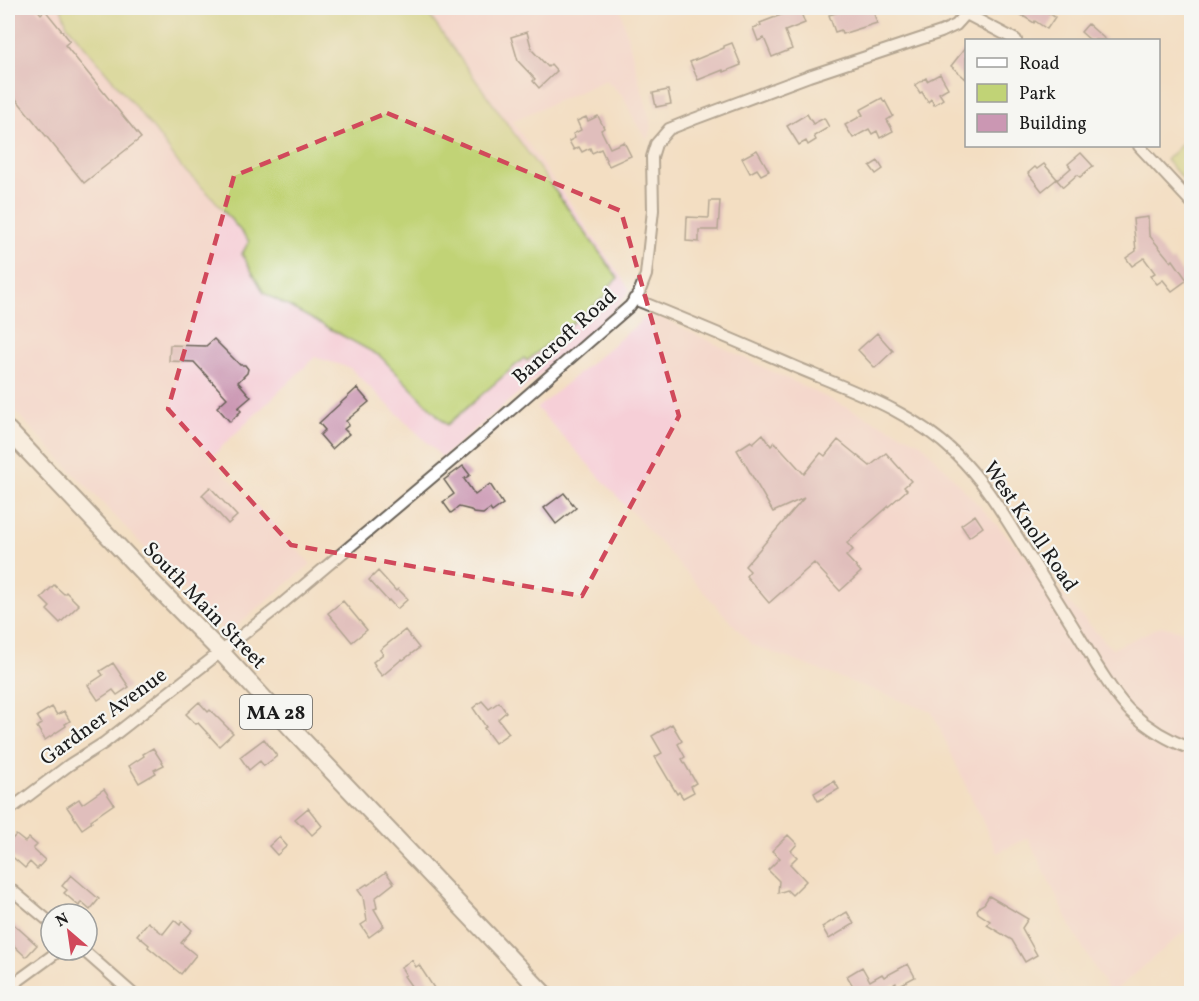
<svg xmlns="http://www.w3.org/2000/svg" width="1199" height="1001" viewBox="0 0 1199 1001" font-family="Vollkorn,serif">
<rect width="100%" height="100%" fill="#f6f6f2"/>
<filter id="ink" filterUnits="userSpaceOnUse"><feTurbulence type="fractalNoise" baseFrequency=".0167" numOctaves="2"/><feDisplacementMap in="SourceGraphic" scale="12" xChannelSelector="R" yChannelSelector="G"/><feConvolveMatrix kernelMatrix="1 2 1 2 8 2 1 2 1" color-interpolation-filters="sRGB"/></filter>
<filter id="wash" filterUnits="userSpaceOnUse"><feTurbulence type="fractalNoise" baseFrequency=".008" numOctaves="4" result="noise"/><feDisplacementMap in="SourceGraphic" scale="24" xChannelSelector="R" yChannelSelector="G"/><feGaussianBlur stdDeviation="1.35" result="paint"/><feColorMatrix in="noise" values="0 0 0 0 0 0 0 0 0 0 0 0 0 0 0 0 0 1.4 0 .05"/><feComposite in="paint" operator="in"/></filter>
<g filter="url(#wash)">
<rect width="100%" height="100%" fill="#f3dec2"/>
<path fill="#f6cfd7" d="M8 8H620L651 124 648 140 636 123 623 96 606 80 512 121 630 290 618 306 583 339 442 457 350 368 315 357 210 458 311 564 227 634 8 404Z
M651 313 921 443 1112 649 1161 626 1191 633V926L1112 993H1110L1076 936 1028 838 997 853 932 712 752 645 537 408Z"/>
<path fill="#c1d376" stroke="#6e7849" stroke-width="1.5" d="M61 8H424L618 278 606 289 609 293 527 361 524 358 447 425 380 356 264 293 242 254 249 241 212 197 182 168 155 131 67 25Z
M1191 135V188L1166 160Z"/>
<g id="blocks">
<path fill="#cb97b3" d="M8 8H36L41 14 45 10 70 41 65 45 141 138 84 183 8 89Z
M799 8 805 23 785 31 792 49 772 57 764 38 758 41 753 28 761 25 760 23Z
M852 8H872L877 23 842 34 841 30 835 32 829 15Z
M1010 8H1040L1055 17 1047 29 1035 21 1034 23Z
M1088 24 1106 40H1090L1081 32Z
M527 32 532 50 548 67 551 64 557 71 539 88 533 81 535 79 518 61 511 37Z
M732 43 741 65 724 72 723 70 698 80 690 62 724 48V46Z
M966 47V79L951 66Z
M940 74 948 88 939 93 943 99 934 105 931 99 928 102 922 92 920 93 915 85 926 78 927 81Z
M668 90 671 104 656 107 653 93Z
M882 98 884 102 885 101 893 116 887 120 893 131 880 138 877 131 872 134 869 129 853 138 845 125 863 115 860 110Z
M807 114 813 124 824 118 829 127 814 136 816 140 808 145 806 141 799 145 787 126Z
M598 116 604 128 601 130 610 148 624 142 631 156 609 166 601 149 592 153 590 148 582 152 579 147 574 150 569 141 575 138 573 134 581 130 577 121 586 117 588 121Z
M757 150 769 171 761 175 757 169 750 173 742 158Z
M1081 153 1093 166 1080 177 1077 175 1063 187 1057 180 1071 168 1068 164Z
M878 161 883 169 876 174 870 166Z
M1044 164 1057 179 1042 191 1028 173 1035 167 1037 169Z
M710 201H720L718 230H699V242L686 241 687 217 709 218Z
M1148 217 1149 235 1171 262 1173 260 1187 280 1172 291 1163 280 1157 284 1150 276 1155 273 1144 258 1132 266 1126 258 1136 251 1133 219Z
M877 333 893 351 875 368 858 350Z
M214 339 240 365H245L248 369 247 373 238 382 251 397 238 408 241 411 230 422 217 407 227 398 194 362 169 361 170 345 206 346Z
M357 388 369 402 346 421 349 425 344 429 349 434 332 449 320 435 325 430 319 423Z
M763 434 771 446 775 442 804 474 821 453 825 456 838 440 870 466 886 453 911 481 904 487 907 490 847 543 853 550 846 556 861 572 840 591 814 563 769 603 746 576 750 571 745 566 804 498 773 512 737 450 751 441 753 443Z
M463 466 470 475 464 479 475 495 490 484 503 504 492 512 490 509 483 514 473 513 471 510 459 507 451 513 443 502 454 494 444 480Z
M210 487 237 516 228 524 202 495Z
M564 493 576 508 556 524 544 508Z
M975 515 983 527 969 537 961 525Z
M378 571 396 591 398 589 408 599 397 609 389 600 388 601 369 580Z
M54 585 64 594 66 592 79 605 60 623 47 610 50 607 41 598Z
M343 601 367 630 352 642 328 613Z
M405 630 419 648 403 660 402 659 382 676 374 666 375 665 373 662 383 654 380 650Z
M113 663 129 687 117 695 113 690 98 700 88 685 103 675 100 671Z
M482 701 489 709 499 702 506 712 498 719 509 733 495 743 484 728 486 727 473 708Z
M199 702 208 712 210 710 233 733 219 746 198 723 196 724 186 714Z
M52 707 57 715 64 711 70 721 65 724 66 726 45 740 37 727 42 724 37 716Z
M672 724 682 741 678 744 685 757 682 759 696 783 691 786 694 792 683 798 679 792 677 794 655 757 662 753 652 736Z
M264 739 277 756 264 766 260 761 249 770 240 757Z
M153 748 164 765 154 770 156 773 139 783 129 766 144 756 143 754Z
M834 781 839 789 818 801 814 793Z
M104 789 114 804 91 820 92 822 82 829 67 807 79 799 82 804Z
M308 808 322 826 312 835 303 825 302 826 295 819Z
M16 835 25 842 29 838 37 845 33 849 45 860 37 869 30 862 25 868 8 853V836L12 839Z
M788 835 797 844 791 851 797 857 790 864 806 881 792 895 787 890 778 893 779 881 768 870 780 858 772 851Z
M279 837 287 846 277 855 269 846Z
M386 872 394 883 375 898 377 908 374 909 384 926 369 937 361 925 367 921 363 897 358 890 367 884 368 885Z
M71 875 99 899 90 910 81 902 79 906 64 893 67 890 62 886Z
M989 896 1028 919 1022 928 1037 955 1025 962 1012 940 987 925 990 921 978 913 977 910 980 906 984 904Z
M847 912 854 924 829 939 822 927Z
M8 919 37 945 26 957 8 940Z
M174 920 180 925 182 921 192 930 181 943 196 955 181 974 148 947 149 945 137 935 148 922 163 934Z
M412 960 416 967 419 965 434 988 426 993H416L404 976 406 975 401 967Z
M908 964 915 977 898 986 896 983 879 993H857L847 976 862 967 870 981 882 974 884 977Z"/>
</g>
</g>
<g filter="url(#ink)">
<use href="#blocks" fill-opacity="0" stroke="#676056" stroke-width="1.5"/>
<g fill="none" stroke-linecap="round" stroke-linejoin="round">
<defs>
<path id="street" d="M955 8 1016 40
M1139 146 1192 203
M634 299C689 321 743 344 798 368 853 391 912 411 956 454 984 481 1003 514 1023 546 1048 586 1073 625 1097 666 1107 681 1117 699 1131 712 1148 728 1170 741 1192 749
M8 811 69 765 104 743 277 608 481 436 630 306 639 293 646 275 653 210 652 157 656 144 669 129 694 119 809 76 941 32 956 25 966 14
M8 887 51 923
M83 950 133 994
M8 988 60 950"/>
<path id="primary" d="M8 430 151 581 221 652 294 731 544 994"/>
</defs>
<use href="#street" stroke="#676056" stroke-width="14"/>
<use href="#primary" stroke="#676056" stroke-width="20"/>
<use href="#street" stroke="#fff" stroke-width="10"/>
<use href="#primary" stroke="#fff" stroke-width="16"/>
</g>
</g>
<path d="M0 0H1199V1001H0ZM387 113 621 211 679 416 582 596 291 545 168 409 234 176Z" fill="#f3dec2" fill-opacity=".55" fill-rule="evenodd"/>
<path fill="none" stroke="#d1495b" stroke-width="4.5" stroke-dasharray="12 8" stroke-linejoin="round" d="M387 113 621 211 679 416 582 596 291 545 168 409 234 176Z"/>
<g text-anchor="middle" stroke-width="4.5" stroke-linejoin="round" paint-order="stroke">
<rect fill="#f6f6f2" stroke="#5d5d5c" stroke-width="1.5" x="240" y="695" width="72" height="34" rx="4.5"/>
<g font-size="20" font-weight="bold" fill="#1c1c1c">
<text x="276" y="719">MA 28</text>
</g>
<g font-size="21" fill="#1c1c1c" stroke="#f6f6f2">
<text transform="translate(564 336) rotate(-42)" y="7">Bancroft Road</text>
<text transform="translate(1031 526) rotate(56)" y="7">West Knoll Road</text>
<text transform="translate(205 605) rotate(46)" y="7">South Main Street</text>
<text transform="translate(103 716) rotate(-36)" y="7">Gardner Avenue</text>
</g>
</g>
<rect width="1199" height="1001" fill="none" stroke="#f6f6f2" stroke-width="30"/>
<rect x="965" y="39" width="195" height="108" fill="#f6f6f2" stroke="#9f9f9c" stroke-width="1.5"/>
<rect x="977" y="58" width="30" height="9" fill="#ffffff" stroke="#9f9f9c" stroke-width="1.5"/>
<text x="1019" y="69" font-size="18" fill="#1c1c1c">Road</text>
<rect x="977" y="84" width="30" height="18" fill="#c1d376" stroke="#9f9f9c" stroke-width="1.5"/>
<text x="1019" y="99" font-size="18" fill="#1c1c1c">Park</text>
<rect x="977" y="114" width="30" height="18" fill="#cb97b3" stroke="#9f9f9c" stroke-width="1.5"/>
<text x="1019" y="129" font-size="18" fill="#1c1c1c">Building</text>
<g transform="translate(69 932) rotate(331)"><circle r="28" fill="#f6f6f2" stroke="#9f9f9c" stroke-width="1.5"/>
<path d="M0-4.5L10 22L0 15L-10 22Z" fill="#d1495b"/>
<text y="-9" font-size="16" font-weight="bold" text-anchor="middle" fill="#1c1c1c">N</text>
</g>
</svg>
